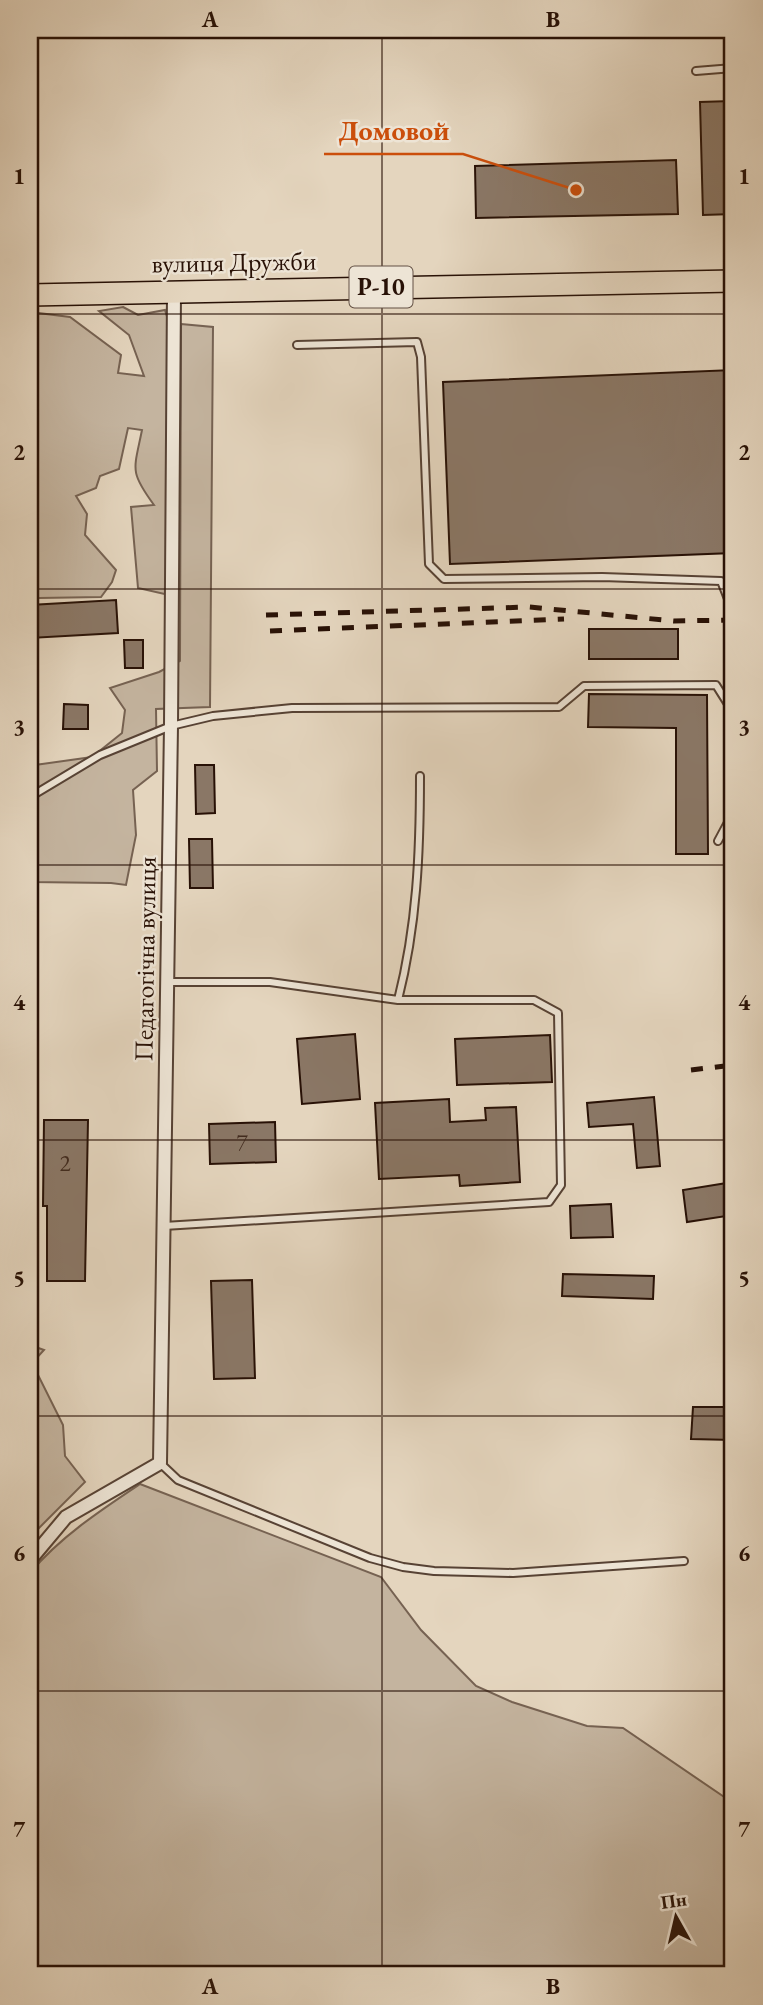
<svg xmlns="http://www.w3.org/2000/svg" width="763" height="2005" viewBox="0 0 763 2005" font-family="'EB Garamond',serif">
<rect width="100%" height="100%" fill="#e4d5be"/>
<filter id="stains"><feTurbulence type="fractalNoise" baseFrequency=".00286" numOctaves="4"/><feColorMatrix values="0 0 0 0 .2 0 0 0 0 .09 0 0 0 0 .02 0 0 0 .5 -.17"/></filter>
<radialGradient id="worn" r=".72"><stop offset=".6" stop-color="#630" stop-opacity="0"/><stop offset="1" stop-color="#630" stop-opacity=".3"/></radialGradient>
<path fill="#c4b49f" stroke="#766252" stroke-width="2" d="M123 307 138 315 165 310 169 323V595L138 588 131 507 154 505C129 471 134 470 142 430L128 428 119 469 100 476 96 488 76 496 87 514 85 535 116 570 112 582 101 597 39 598 30 594V431L36 417 37 396 30 392V312L70 317 121 355 118 373 144 376 129 335 99 311Z
M181 324 213 327 210 707 156 709 157 771 133 790 136 835 126 885 111 883 30 882V771L35 765 92 757 122 733 125 710 110 688 159 672 180 661Z
M30 1345 44 1350 32 1363 63 1425 65 1456 85 1482 30 1537Z
M140 1484 381 1577 421 1630 476 1686 512 1702 587 1726 623 1728 733 1803V1975H30V1573C60 1537 101 1510 140 1484Z"/>
<path fill="#8a7766" stroke="#281106" stroke-width="2" d="M731 101 733 214 703 215 700 102Z
M676 160 678 214 476 218 475 166Z
M733 370V553L450 564 443 382Z
M116 600 118 633 30 638V605Z
M589 629H678V659H589Z
M124 640H143V668H125Z
M589 694 707 695 708 854H676V728L588 727Z
M64 704 88 705V729H63Z
M195 765H214L215 813 196 814Z
M189 839H212L213 888H190Z
M355 1034 360 1099 302 1104 297 1039Z
M550 1035 552 1082 457 1085 455 1039Z
M654 1097 660 1166 637 1168 633 1124 589 1127 587 1103Z
M449 1099 450 1122 486 1120 485 1108 516 1107 520 1182 460 1186 459 1175 379 1179 375 1103Z
M44 1120H88L85 1281H47V1206H43Z
M275 1122 276 1162 210 1164 209 1124Z
M733 1182V1215L687 1222 683 1190Z
M611 1204 613 1237 571 1238 570 1206Z
M563 1274 654 1276 653 1299 562 1296Z
M252 1280 255 1378 214 1379 211 1281Z
M693 1407H733V1440L691 1439Z"/>
<g fill="none" stroke-linecap="round" stroke-linejoin="round">
<defs>
<path id="service" d="M696 71 733 68
M297 345 417 342 421 357 429 564 444 579 602 577 721 581 733 612
M30 797 100 755 171 726 213 716 292 708 559 707 584 686 716 685 733 712
M718 841 733 813
M398 1000C417 925 420 853 420 776
M164 1226 549 1202 561 1185 558 1013 534 1000H398L270 982H167
M160 1463 178 1480 370 1558 403 1567 434 1571 513 1573 684 1561"/>
<path id="minor" d="M30 1560 66 1517 160 1463 171 726 174 292"/>
<path id="primary" d="M30 295 733 281"/>
</defs>
<use href="#service" stroke="#574234" stroke-width="10"/>
<use href="#minor" stroke="#574234" stroke-width="16"/>
<use href="#primary" stroke="#281106" stroke-width="24"/>
<use href="#service" stroke="#ede4d5" stroke-width="6"/>
<use href="#minor" stroke="#ede4d5" stroke-width="12"/>
<use href="#primary" stroke="#e4d5be" stroke-width="21"/>
<path stroke="#281106" stroke-width="5" stroke-dasharray="12 12" stroke-linecap="butt" d="M266 615 529 607 674 621 733 620
M270 631 564 619
M691 1070 733 1065"/>
</g>
<path fill="none" stroke="#281106" stroke-width="2" stroke-opacity="0.55" d="M382 30V1975M30 314H733M30 589H733M30 865H733M30 1140H733M30 1416H733M30 1691H733"/>
<g text-anchor="middle" stroke-width="5" stroke-linejoin="round" paint-order="stroke">
<g font-size="23" fill="#402a1e">
<text x="242" y="1151">7</text>
<text x="65" y="1171">2</text>
</g>
<rect fill="#ede4d5" stroke="#635044" stroke-width="2" x="349.5" y="266.5" width="63" height="41" rx="5"/>
<g font-size="24" font-weight="bold" fill="#281106">
<text x="381" y="295">Р-10</text>
</g>
<g font-size="26" fill="#281106" stroke="#ede4d5">
<text transform="translate(234 262) rotate(-1)" y="9">вулиця Дружби</text>
<text transform="translate(145 959) rotate(-89)" y="9">Педагогічна вулиця</text>
</g>
</g>
<path fill="none" stroke="#cb4e0b" stroke-width="2.5" d="M576 190L463 154H324"/>
<circle fill="#cb4e0b" stroke="#ede4d5" stroke-width="2.5" cx="576" cy="190" r="7"/>
<g font-size="28" text-anchor="middle" font-weight="bold" fill="#cb4e0b" stroke="#ede4d5" stroke-width="5" stroke-linejoin="round" paint-order="stroke">
<text x="394" y="140">Домовой</text>
</g>
<rect width="763" height="2005" fill="none" stroke="#e4d5be" stroke-width="77"/>
<g transform="translate(676 1917) rotate(352)" stroke="#ede4d5" stroke-width="5" paint-order="stroke">
<path d="M0-5L12 26L0 18L-12 26Z" fill="#281106"/>
<text y="-10" font-size="19" font-weight="bold" text-anchor="middle" fill="#281106">Пн</text>
</g>
<rect x="38" y="38" width="686" height="1928" fill="none" stroke="#281106" stroke-width="2.5"/>
<g font-size="23" text-anchor="middle" font-weight="bold" fill="#281106">
<text x="210" y="27">A</text>
<text x="553" y="27">B</text>
<text x="19" y="184">1</text>
<text x="744" y="184">1</text>
<text x="19" y="460">2</text>
<text x="744" y="460">2</text>
<text x="19" y="735">3</text>
<text x="744" y="735">3</text>
<text x="19" y="1010">4</text>
<text x="744" y="1010">4</text>
<text x="19" y="1286">5</text>
<text x="744" y="1286">5</text>
<text x="19" y="1561">6</text>
<text x="744" y="1561">6</text>
<text x="19" y="1837">7</text>
<text x="744" y="1837">7</text>
<text x="210" y="1994">A</text>
<text x="553" y="1994">B</text>
</g>
<rect width="100%" height="100%" filter="url(#stains)"/>
<rect width="100%" height="100%" fill="url(#worn)"/>
</svg>
